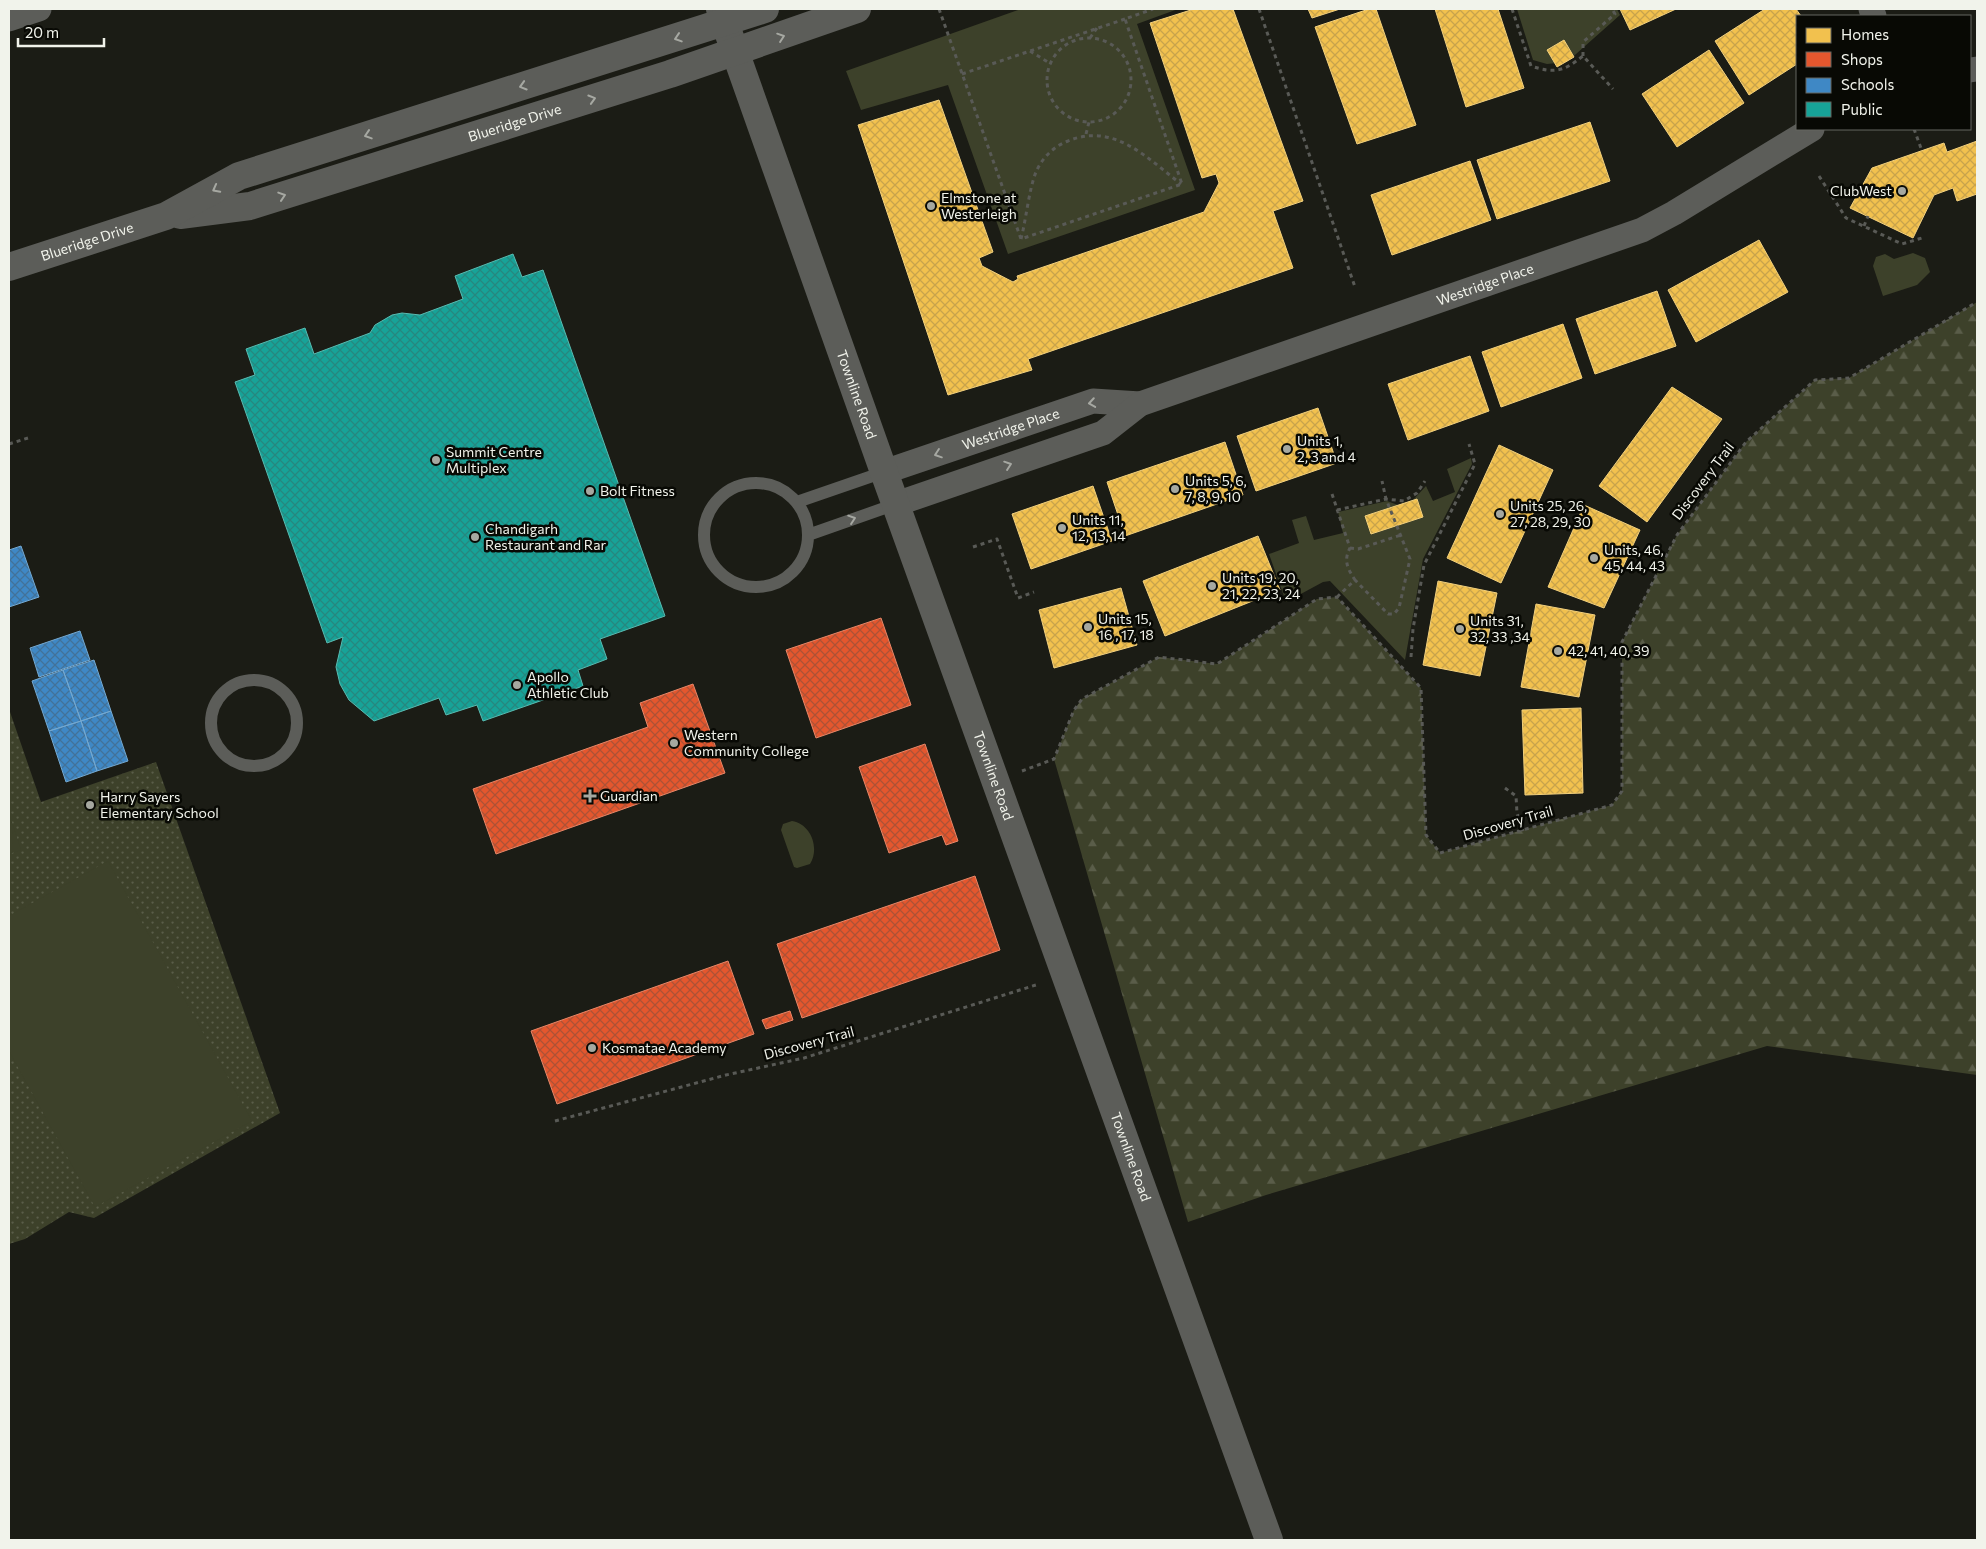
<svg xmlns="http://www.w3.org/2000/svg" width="1986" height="1549" viewBox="0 0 1986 1549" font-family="Commissioner,sans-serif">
<defs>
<pattern id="grass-dots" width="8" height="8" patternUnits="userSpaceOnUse" patternTransform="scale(1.25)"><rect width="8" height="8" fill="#3d412a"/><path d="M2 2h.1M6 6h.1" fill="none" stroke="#5a5d49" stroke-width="1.8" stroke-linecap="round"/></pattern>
<pattern id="forest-firs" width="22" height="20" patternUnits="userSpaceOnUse" patternTransform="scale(1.25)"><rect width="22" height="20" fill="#3d412a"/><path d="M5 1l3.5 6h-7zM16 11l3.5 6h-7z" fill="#5a5d49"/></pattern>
<pattern id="homes-cross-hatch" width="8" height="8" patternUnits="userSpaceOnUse" patternTransform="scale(1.25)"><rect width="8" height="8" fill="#f2c14e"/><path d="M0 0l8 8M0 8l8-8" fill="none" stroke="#c8a34c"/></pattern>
<pattern id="shops-cross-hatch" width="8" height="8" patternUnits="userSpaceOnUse" patternTransform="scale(1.25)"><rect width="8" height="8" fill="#e4572e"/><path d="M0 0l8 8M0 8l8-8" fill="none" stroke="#ad5236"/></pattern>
<pattern id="schools-cross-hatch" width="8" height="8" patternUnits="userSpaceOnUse" patternTransform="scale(1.25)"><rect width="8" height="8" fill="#3f88c5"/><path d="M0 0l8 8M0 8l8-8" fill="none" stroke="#427299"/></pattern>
<pattern id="public-cross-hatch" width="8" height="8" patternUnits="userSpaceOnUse" patternTransform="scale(1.25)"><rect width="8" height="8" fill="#17a398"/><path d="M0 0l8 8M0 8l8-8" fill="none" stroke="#26887f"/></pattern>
</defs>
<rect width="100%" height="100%" fill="#1b1c15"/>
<path fill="url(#grass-dots)" d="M9 709 41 802 156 762 280 1113 94 1218 69 1212 25 1239 9 1244Z"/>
<path fill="url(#forest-firs)" d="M1977 302V1075L1767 1046 1266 1195 1188 1222 1054 759 1074 710 1082 699 1159 657 1217 664 1317 599 1337 597 1421 688 1426 835 1440 853 1612 805 1622 791V642L1677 535 1746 442 1815 380 1849 378Z"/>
<path fill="#3d412a" d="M1021 9H1178L1137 24 1195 190 1008 254 948 85 861 110 846 71Z
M1517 9H1617L1620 15 1567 62 1547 64 1533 60Z
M1913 253 1925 258 1930 272 1917 285 1883 296 1873 266 1876 257 1885 254 1894 259Z
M1471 458 1472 464 1423 559 1405 660 1330 581 1323 582 1286 602 1269 554 1299 543 1292 520 1306 516 1314 540 1343 533 1338 512 1387 501 1398 505 1413 500 1426 486 1433 501 1455 492 1447 469Z
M9 813 21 850 9 854Z
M792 821C811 824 820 848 810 864L797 868 794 867 781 830 783 824Z
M108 861 252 1121 95 1207 9 1051V916Z"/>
<path fill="url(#homes-cross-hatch)" stroke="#f2d07d" d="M1194 9H1233L1303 201 1273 211 1293 268 1028 359 1032 370 948 395 858 125 939 100 993 252 979 258 982 266 1013 282 1018 279 1017 276 1204 212 1219 183 1216 174 1202 178 1150 23Z
M1308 9H1340L1312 18Z
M1369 9H1376L1416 125 1357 144 1315 27Z
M1435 9H1498L1524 88 1466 107Z
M1620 9H1676L1630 30Z
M1765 9H1796L1801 16H1797V64L1749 95 1715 41Z
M1564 40 1574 57 1557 67 1547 50Z
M1709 50 1744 103 1677 147 1642 94Z
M1590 122 1610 181 1497 219 1477 160Z
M1977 141V194L1957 201 1953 188 1934 195 1913 238 1850 208 1872 168 1944 143 1947 152Z
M1470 161 1491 220 1392 255 1371 195Z
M1759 240 1788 292 1696 342 1668 290Z
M1657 291 1676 346 1595 374 1576 319Z
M1563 324 1582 378 1501 407 1482 352Z
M1470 356 1489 411 1408 440 1388 384Z
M1672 387 1722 419 1647 522 1599 486Z
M1318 408 1337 463 1256 491 1237 436Z
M1225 442 1243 495 1125 536 1107 482Z
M1499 445 1553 470 1501 583 1447 558Z
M1093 486 1112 541 1031 569 1012 514Z
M1417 499 1423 517 1371 534 1365 516Z
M1584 505 1640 530 1604 608 1548 587Z
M1258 536 1280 590 1165 636 1143 581Z
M1438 581 1497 593 1480 676 1423 665Z
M1121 588 1137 645 1054 668 1039 610Z
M1536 604 1595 615 1579 697 1521 687Z
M1581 708 1583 793 1525 795 1522 710Z"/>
<path fill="url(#shops-cross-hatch)" stroke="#e88667" d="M881 618 911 705 816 738 786 650Z
M693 684 725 773 496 854 473 789 648 727 640 703Z
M925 744 958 841 946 845 942 835 889 853 859 767Z
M975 876 1000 950 802 1018 777 944Z
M728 961 754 1034 557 1104 531 1031Z
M790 1011 793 1020 766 1029 762 1020Z"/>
<path fill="url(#schools-cross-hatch)" stroke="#74a8d0" d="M21 546 39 597 9 607V550Z
M80 631 90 660 39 677 30 648Z
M94 660 111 711 81 721 63 670Z
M63 670 81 721 49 731 32 681Z
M111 711 128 761 97 771 81 721Z
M81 721 97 771 66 782 49 731Z"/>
<path fill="url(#public-cross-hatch)" stroke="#58bbb1" d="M513 254 522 277 543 270 665 616 600 639 607 659 578 670 583 686 483 721 477 705 446 715 439 698 374 721 349 700 340 684 336 667 343 637 327 643 235 382 255 375 246 349 305 328 314 354 370 333 375 325 392 315 402 313 420 315 463 299 455 276Z"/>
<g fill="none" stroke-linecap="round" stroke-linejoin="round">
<path stroke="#595a56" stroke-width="3" stroke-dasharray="4 4" stroke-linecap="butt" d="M939 9 1021 239 1182 184 1125 19 1153 9
M1259 9 1355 287
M1512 9 1531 66C1555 74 1564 71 1583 56L1613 89
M1047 80a42 42 0 1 1 84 0a42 42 0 1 1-84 0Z
M1090 38 1097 28
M1030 51 1051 64
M1583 56V42L1615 14 1612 9
M962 74 1125 19
M1914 129 1922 151
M1086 134 1089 122
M1819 176 1846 218 1902 244 1922 238
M1864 226 1868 216
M1021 239C1026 220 1029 189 1036 172 1042 158 1054 146 1068 141 1114 122 1147 158 1181 184
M9 444 28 438
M1332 494 1350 548C1343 561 1348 569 1355 580
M1337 510 1386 499 1404 501 1417 493 1425 481
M973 547 997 539 1018 598 1034 592
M1350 548 1358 549 1401 535
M1337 597 1355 580 1388 614H1394L1399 608 1410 559 1386 499 1382 481
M1411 657 1413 629 1424 565 1475 464 1469 444
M1022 771 1054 759 1074 710 1082 699 1159 657 1217 664 1317 599 1337 597 1421 688 1426 835 1440 853 1612 805 1622 791V642L1677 535 1746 442 1815 380 1849 378 1977 302
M1505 788 1516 796 1517 813 1523 831
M555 1121 726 1075 804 1058 1039 984"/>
<path stroke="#5c5d59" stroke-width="12" d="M704 535a52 52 0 1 1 104 0a52 52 0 1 1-104 0Z
M797 502 884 472
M808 535 896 504
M211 723a43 43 0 1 1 86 0a43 43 0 1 1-86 0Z"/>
<g stroke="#5c5d59" stroke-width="25">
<path d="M1871 9 1874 16"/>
<path d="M9 19 39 9"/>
<path d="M1970 70 1977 69"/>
<path id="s1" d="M884 472 1093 401 1140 404"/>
<path id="s2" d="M896 504 1103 433 1140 404 1642 230 1674 213 1812 129"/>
</g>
<g stroke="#5c5d59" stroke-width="28">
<path id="s3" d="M720 9 884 472 1269 1540"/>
<path id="s4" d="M180 215 250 206 670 74 857 9"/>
<path id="s5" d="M9 267 166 216 239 176 765 9"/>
</g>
</g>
<defs><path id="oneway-chevron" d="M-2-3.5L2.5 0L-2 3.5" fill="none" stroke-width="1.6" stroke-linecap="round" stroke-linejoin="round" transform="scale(1.25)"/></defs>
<g stroke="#a6a8a2">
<use href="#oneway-chevron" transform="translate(781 37) rotate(-19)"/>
<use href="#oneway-chevron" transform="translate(678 38) rotate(162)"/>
<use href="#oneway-chevron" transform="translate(523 86) rotate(163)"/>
<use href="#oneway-chevron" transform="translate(592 99) rotate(-17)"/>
<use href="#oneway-chevron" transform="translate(368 135) rotate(162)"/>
<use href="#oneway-chevron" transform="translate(216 189) rotate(152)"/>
<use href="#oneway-chevron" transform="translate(282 196) rotate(-18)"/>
<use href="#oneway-chevron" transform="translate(1092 403) rotate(171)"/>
<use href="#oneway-chevron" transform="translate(938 454) rotate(161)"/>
<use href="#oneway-chevron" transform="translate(1008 465) rotate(-19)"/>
<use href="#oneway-chevron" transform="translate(852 519) rotate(-19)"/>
</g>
<g fill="#a6a8a0" stroke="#080904" stroke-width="2">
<circle cx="1902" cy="191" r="5"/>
<circle cx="931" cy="206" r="5"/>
<circle cx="1287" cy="449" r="5"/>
<circle cx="436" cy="460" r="5"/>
<circle cx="1175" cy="489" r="5"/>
<circle cx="590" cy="491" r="5"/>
<circle cx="1500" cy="514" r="5"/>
<circle cx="1062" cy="528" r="5"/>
<circle cx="475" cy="537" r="5"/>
<circle cx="1594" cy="558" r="5"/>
<circle cx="1212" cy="586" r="5"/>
<circle cx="1088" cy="627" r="5"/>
<circle cx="1460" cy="629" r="5"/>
<circle cx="1558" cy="651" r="5"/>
<circle cx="517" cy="685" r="5"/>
<circle cx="674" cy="743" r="5"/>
<path d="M587.5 788.5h5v5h5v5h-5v5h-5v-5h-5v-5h5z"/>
<circle cx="90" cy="805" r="5"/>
<circle cx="592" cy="1048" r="5"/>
</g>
<g text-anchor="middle" stroke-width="5" stroke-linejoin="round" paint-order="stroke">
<g font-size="14" fill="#f1f3eb" stroke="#080904">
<text dy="5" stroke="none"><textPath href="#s4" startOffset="348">Blueridge Drive</textPath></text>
<text dy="5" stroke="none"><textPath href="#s5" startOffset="82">Blueridge Drive</textPath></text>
<text dy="5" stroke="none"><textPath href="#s2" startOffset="631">Westridge Place</textPath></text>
<text dy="5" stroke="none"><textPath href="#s3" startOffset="409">Townline Road</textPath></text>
<text dy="5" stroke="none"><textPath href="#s1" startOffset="134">Westridge Place</textPath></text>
<text transform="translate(1703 481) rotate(-53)" y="5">Discovery Trail</text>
<text dy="5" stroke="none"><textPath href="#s3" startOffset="814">Townline Road</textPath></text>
<text transform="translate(1508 823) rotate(-16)" y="5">Discovery Trail</text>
<text transform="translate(809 1043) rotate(-15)" y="5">Discovery Trail</text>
<text dy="5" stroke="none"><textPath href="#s3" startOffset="1219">Townline Road</textPath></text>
</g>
<g font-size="14" fill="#f1f3eb" stroke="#080904" text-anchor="start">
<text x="1892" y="196" text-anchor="end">ClubWest</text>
<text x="941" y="203">Elmstone at<tspan x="941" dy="16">Westerleigh</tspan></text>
<text x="1297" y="446">Units 1,<tspan x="1297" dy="16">2, 3 and 4</tspan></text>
<text x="446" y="457">Summit Centre<tspan x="446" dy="16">Multiplex</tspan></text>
<text x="1185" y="486">Units 5, 6,<tspan x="1185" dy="16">7, 8, 9, 10</tspan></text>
<text x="600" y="496">Bolt Fitness</text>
<text x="1510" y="511">Units 25, 26,<tspan x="1510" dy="16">27, 28, 29, 30</tspan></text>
<text x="1072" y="525">Units 11,<tspan x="1072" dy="16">12, 13, 14</tspan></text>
<text x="485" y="534">Chandigarh<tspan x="485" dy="16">Restaurant and Rar</tspan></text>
<text x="1604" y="555">Units, 46,<tspan x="1604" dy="16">45, 44, 43</tspan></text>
<text x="1222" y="583">Units 19, 20,<tspan x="1222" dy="16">21, 22, 23, 24</tspan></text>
<text x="1098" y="624">Units 15,<tspan x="1098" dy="16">16 , 17, 18</tspan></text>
<text x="1470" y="626">Units 31,<tspan x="1470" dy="16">32, 33 ,34</tspan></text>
<text x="1568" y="656">42, 41, 40, 39</text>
<text x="527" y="682">Apollo<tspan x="527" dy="16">Athletic Club</tspan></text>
<text x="684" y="740">Western<tspan x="684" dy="16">Community College</tspan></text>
<text x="600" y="801">Guardian</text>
<text x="100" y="802">Harry Sayers<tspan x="100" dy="16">Elementary School</tspan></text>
<text x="602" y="1053">Kosmatae Academy</text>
</g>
</g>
<rect width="1986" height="1549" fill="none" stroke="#f1f3eb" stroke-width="20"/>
<rect x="1796" y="15" width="175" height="115" fill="#080904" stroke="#656760"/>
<rect x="1806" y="28" width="25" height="15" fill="#f2c14e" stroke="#656760"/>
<text x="1841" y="40" font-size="15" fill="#f1f3eb">Homes</text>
<rect x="1806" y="52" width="25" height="15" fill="#e4572e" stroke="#656760"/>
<text x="1841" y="65" font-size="15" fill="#f1f3eb">Shops</text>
<rect x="1806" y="78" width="25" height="15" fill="#3f88c5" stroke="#656760"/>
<text x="1841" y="90" font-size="15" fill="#f1f3eb">Schools</text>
<rect x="1806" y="102" width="25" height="15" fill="#17a398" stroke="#656760"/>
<text x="1841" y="115" font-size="15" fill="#f1f3eb">Public</text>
<path d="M18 38v8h86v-8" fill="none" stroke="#f1f3eb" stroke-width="2.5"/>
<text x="25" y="38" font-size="15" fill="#f1f3eb" stroke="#080904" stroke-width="4" paint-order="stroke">20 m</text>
</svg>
